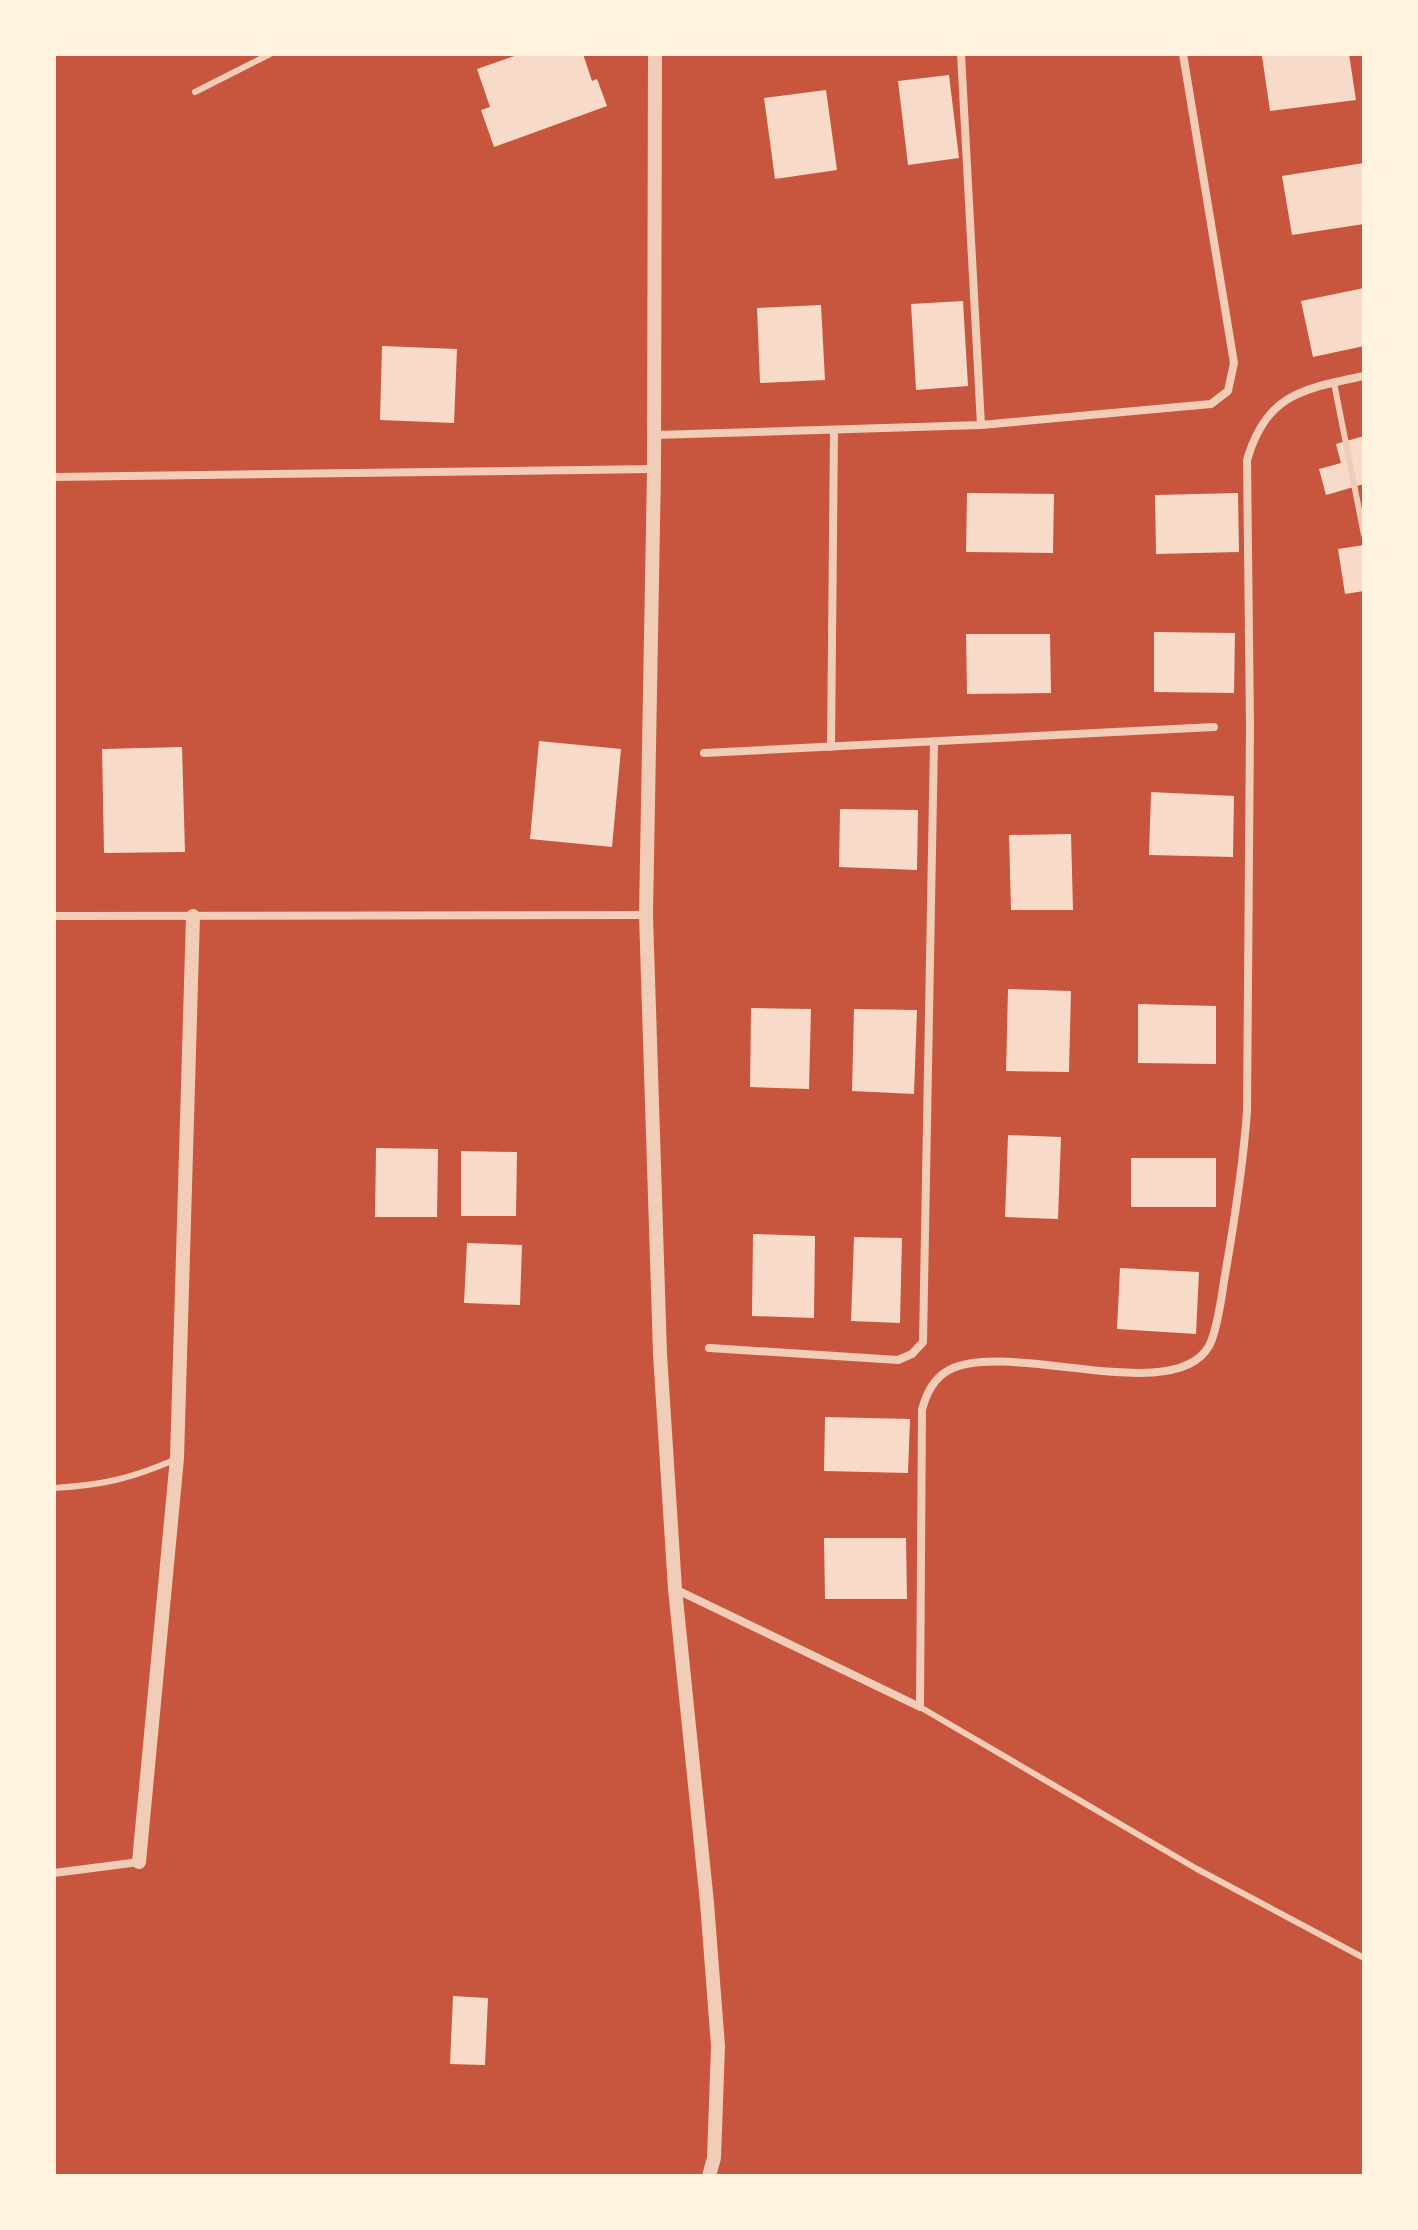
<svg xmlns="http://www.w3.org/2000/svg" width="1418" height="2230" viewBox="0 0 1418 2230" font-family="'Fira Sans',sans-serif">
<rect width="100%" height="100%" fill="#c8553d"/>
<path fill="#f7dbc8" d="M520 54H583L592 81 597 79 607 106 494 147 481 110 490 107 477 69Z
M1277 54H1349L1356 100 1270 111 1262 56Z
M949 75 959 158 908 165 898 81Z
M826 90 837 170 775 179 764 98Z
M1364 163V224L1292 235 1282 176Z
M1364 288V346L1313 357 1301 301Z
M963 301 968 386 916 390 911 304Z
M821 305 825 380 760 383 757 308Z
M382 346 457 349 454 423 380 420Z
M1364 436V484L1326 495 1319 469 1341 463 1336 444Z
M967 493 1054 494 1053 553 966 552Z
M1238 493 1239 552 1156 554 1155 495Z
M1364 545V591L1345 594 1338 549Z
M1154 632 1235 633 1234 693 1154 692Z
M966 634H1050L1051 693 967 694Z
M539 741 621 749 612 847 530 839Z
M182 747 185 852 104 853 102 749Z
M1151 792 1234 796 1233 857 1149 855Z
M840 809 918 810 917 870 839 867Z
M1071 834 1073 910H1011L1009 835Z
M1008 989 1071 991 1069 1072 1006 1071Z
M1138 1004 1216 1006V1064L1138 1063Z
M751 1008 811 1009 809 1089 750 1087Z
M854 1009 917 1010 914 1094 852 1091Z
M1008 1135 1061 1137 1058 1219 1005 1217Z
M376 1148 438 1149 437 1217H375Z
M461 1151 517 1152 516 1216H461Z
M1131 1158H1216V1207H1131Z
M753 1234 815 1236 814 1318 752 1316Z
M854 1237 902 1238 900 1323 851 1321Z
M467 1243 522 1245 520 1305 464 1303Z
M1120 1268 1199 1272 1196 1334 1117 1329Z
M825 1417 910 1419 908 1473 824 1471Z
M824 1538H906L907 1599H825Z
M453 1996 488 1998 485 2065 450 2064Z"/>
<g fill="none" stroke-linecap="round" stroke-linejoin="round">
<path stroke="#f1ccb7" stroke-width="6" d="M195 92 270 54
M1334 383 1364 535
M54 1488C102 1485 130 1479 174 1460
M920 1707 1197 1869 1364 1958"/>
<path stroke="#f1ccb7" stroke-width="8" d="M961 54 981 425
M655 435 981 425 1211 404 1228 391 1234 363 1183 54
M54 477 654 469
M831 747 834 430
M704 753 1214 727
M54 916 646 915
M709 1348 898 1360 912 1354 923 1342 934 741
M675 1589 920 1707 922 1410C926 1394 934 1378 949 1370 1008 1339 1174 1408 1209 1346 1216 1334 1222 1296 1224 1281 1234 1224 1243 1168 1247 1111L1250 726 1247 460C1267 393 1303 389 1364 376
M54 1873 139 1862"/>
<path stroke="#f1ccb7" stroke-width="14" d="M655 54 654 469 646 915 660 1354 675 1589 707 1903 718 2046 714 2158 709 2176
M139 1862 177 1458 193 916"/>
</g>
<rect width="1418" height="2230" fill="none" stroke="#fff3e0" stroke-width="112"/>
</svg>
